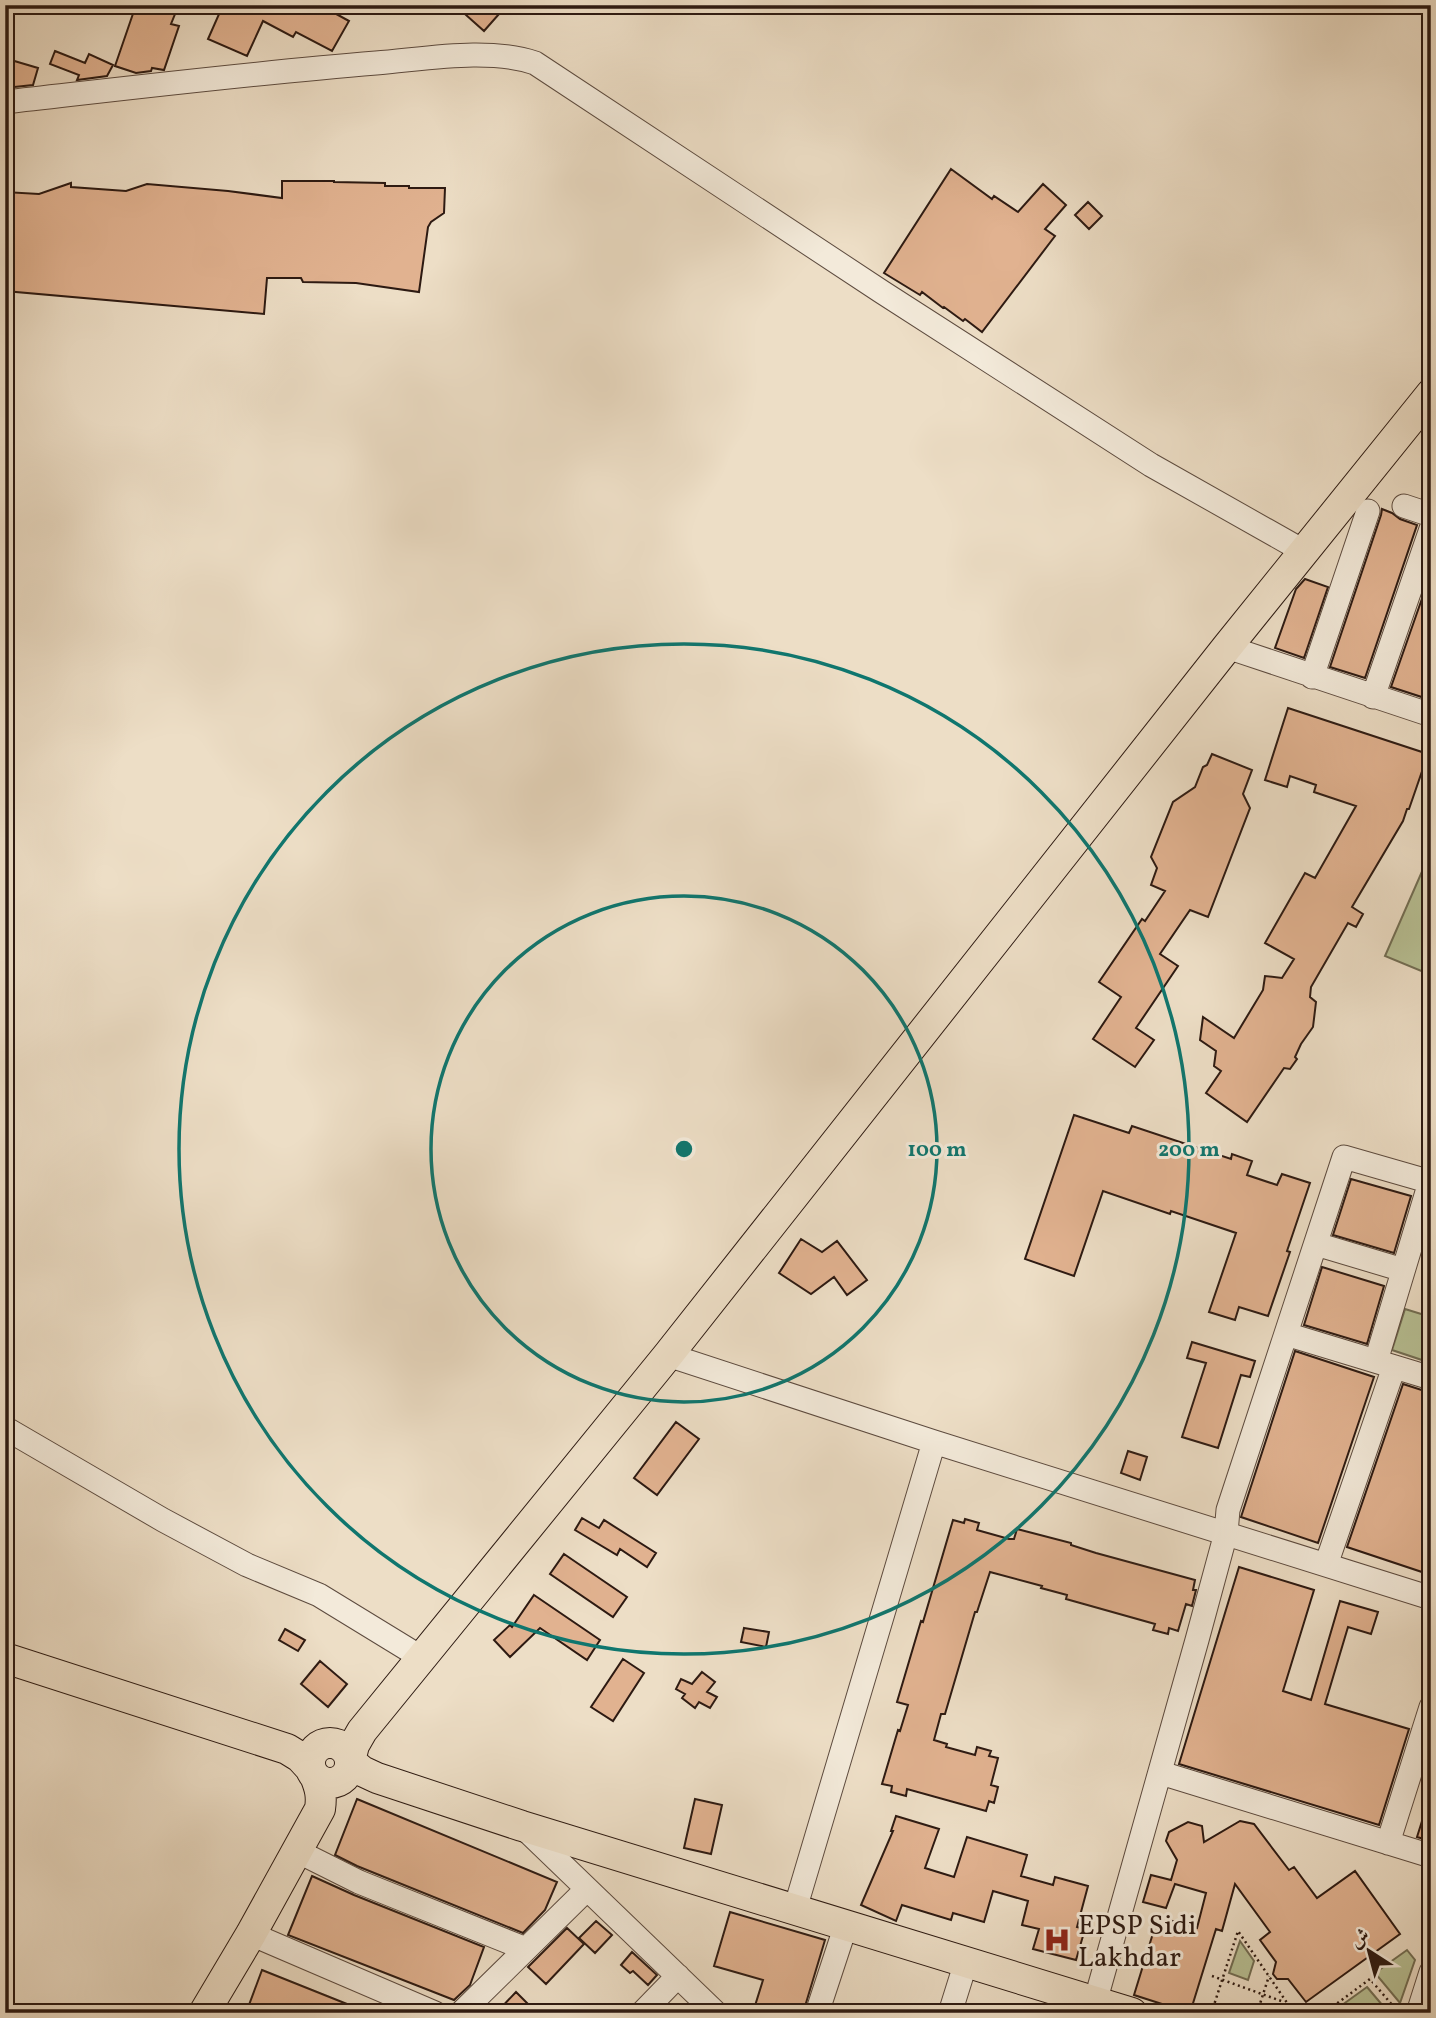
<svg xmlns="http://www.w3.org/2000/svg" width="1436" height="2018" viewBox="0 0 1436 2018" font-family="Vollkorn,Amiri,serif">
<rect width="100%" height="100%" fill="#eddec6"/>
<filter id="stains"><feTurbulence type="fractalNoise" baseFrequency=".00286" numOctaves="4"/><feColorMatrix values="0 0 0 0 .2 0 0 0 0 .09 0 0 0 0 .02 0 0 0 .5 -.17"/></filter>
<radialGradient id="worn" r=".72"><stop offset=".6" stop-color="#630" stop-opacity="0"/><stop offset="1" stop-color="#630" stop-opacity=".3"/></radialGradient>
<path fill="#b8c195" stroke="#726e54" stroke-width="2" d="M1431 851V975L1385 956Z
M1405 1309 1431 1317V1363L1392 1350Z
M1240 1941 1254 1961 1248 1980 1229 1973Z
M1407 1950 1415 1960 1400 2003 1375 1973Z
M1367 1987 1389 2013H1331Z"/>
<path fill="#e1b290" stroke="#2d1a12" stroke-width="2" d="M136 5H148L175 14 171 24 179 26 164 70 152 68 151 71 136 73 115 66Z
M223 5H295L306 12 310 5H320L349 21 332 51 296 32 293 37 263 21 247 56 208 39Z
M476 5H507L484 31 466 15Z
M55 51 85 63 89 54 113 65 107 76 77 80 79 75 50 64Z
M11 60 38 68 33 85 5 88V79Z
M951 169 992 199 994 196 1018 212 1043 184 1066 205 1045 229 1055 236 982 332 965 319 963 321 944 307 943 308 922 292 920 295 884 273Z
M282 181H334V182L385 183V186H409V188H445L444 213 431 222 428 227 419 292 356 283 303 282 301 278H267L264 314 5 291V192L39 194 71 183V187L126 191 147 184 228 191 282 198Z
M1088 202 1102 216 1089 229 1075 215Z
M1382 509 1392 513 1400 519 1417 525 1365 678 1330 667 1381 515Z
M1431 573V700L1391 687Z
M1305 579 1328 587 1304 658 1275 648 1296 589Z
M1288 708 1428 754 1409 809H1407L1403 821 1352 907 1363 914 1356 927 1348 923 1311 987 1310 997 1316 1002 1313 1027 1301 1044 1295 1057 1297 1059 1290 1069 1284 1068 1247 1122 1206 1093 1221 1071 1214 1066 1216 1051 1200 1040 1203 1017 1234 1038 1263 990 1265 976 1282 978 1294 959 1265 943 1305 873 1315 878 1356 806 1314 792 1316 785 1290 776 1287 787 1265 780Z
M1212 754 1252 770 1243 794 1250 808 1208 917 1190 910 1160 954 1178 966 1136 1028 1154 1040 1135 1067 1093 1039 1121 997 1099 982 1142 919 1145 921 1165 891 1151 885 1157 868 1151 857 1173 802 1195 787 1203 767 1207 765Z
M1074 1115 1129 1133 1132 1126 1231 1159 1232 1154 1252 1161 1247 1175 1277 1185 1282 1174 1310 1183 1287 1251 1290 1252 1268 1316 1239 1307 1235 1320 1209 1312 1236 1233 1171 1211 1170 1214 1103 1191 1074 1276 1025 1259Z
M1351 1179 1411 1196 1394 1253 1333 1235Z
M801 1239 822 1252 837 1241 867 1280 847 1295 834 1277 811 1294 779 1273Z
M1322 1267 1384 1286 1367 1344 1304 1325Z
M1192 1342 1255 1361 1250 1377 1241 1375 1218 1448 1182 1437 1206 1363 1187 1358Z
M1295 1351 1374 1377 1318 1543 1241 1517Z
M1403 1384 1431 1393V1575L1347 1547Z
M676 1422 699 1439 657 1495 634 1478Z
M1128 1451 1147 1457 1140 1480 1121 1473Z
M582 1518 599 1528 604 1520 656 1553 647 1567 620 1549 617 1555 575 1530Z
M965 1519 979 1523 977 1530 1009 1539H1014L1017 1529 1071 1543V1545L1096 1553 1195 1580 1193 1590H1196L1192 1606 1186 1604 1178 1631 1169 1628 1168 1634 1153 1630 1155 1624 1066 1599 1067 1595 1041 1588 1042 1586 990 1572 977 1612H975L945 1714H941L934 1740 947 1744 946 1747 975 1755 977 1747 991 1751 989 1756 998 1758 991 1785 998 1787 994 1803 989 1801 986 1811 907 1789 906 1796 891 1792 892 1786 882 1784 898 1730 900 1731 908 1705 897 1702 921 1621 923 1622 953 1520 964 1523Z
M564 1554 627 1597 613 1617 550 1574Z
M1239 1567 1314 1590 1283 1691 1311 1700 1340 1601 1378 1612 1371 1634 1348 1627 1325 1704 1409 1729 1379 1825 1179 1764Z
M534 1595 600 1640 587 1660 540 1628 510 1657 494 1640 510 1625 512 1627Z
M744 1628 769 1632 766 1647 741 1642Z
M285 1629 305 1640 298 1651 279 1640Z
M623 1659 644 1673 613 1721 591 1707Z
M320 1661 347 1684 328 1707 301 1684Z
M702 1672 715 1682 707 1692 717 1697 710 1708 699 1702 695 1708 682 1698 685 1694 676 1689 681 1679 692 1684Z
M357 1799 557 1882 545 1910 523 1933 357 1866 335 1855Z
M695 1799 722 1805 711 1854 684 1848Z
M1428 1802H1431V1841L1417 1837Z
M896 1816 939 1829 925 1868 954 1877 967 1837 1027 1855 1021 1876 1053 1885 1055 1877 1088 1886 1077 1927 1085 1929 1076 1960 1033 1949 1039 1929 1022 1925 1028 1901 993 1891 984 1922 953 1913 951 1920 902 1905 896 1921 861 1905 893 1831H891Z
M1240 1821 1254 1824 1289 1870 1294 1867 1317 1898 1355 1871 1400 1934 1306 2002 1288 1979H1277L1273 1974 1276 1962 1260 1940 1270 1932 1235 1884 1222 1931 1216 1929 1190 2013 1134 1995 1158 1917 1197 1928 1206 1893 1175 1884 1166 1908 1143 1902 1151 1875 1171 1880 1177 1860 1166 1841 1169 1832 1188 1822 1202 1826 1204 1842Z
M312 1876 354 1895 484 1947 470 1985 454 2000 288 1935Z
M730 1912 825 1940 803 2013H765L754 2009 763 1980 714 1966Z
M596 1921 612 1935 595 1953 579 1938Z
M567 1928 584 1944 546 1984 528 1967Z
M632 1952 657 1975 648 1985 633 1971 630 1973 621 1965Z
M262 1970 367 2012V2013H246Z
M516 1992 537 2013H496Z"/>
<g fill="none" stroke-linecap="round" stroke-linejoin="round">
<defs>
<path id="minor" d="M5 102C129 88 252 73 376 63 426 59 487 47 535 63L882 292 1151 465 1305 552
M1404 506 1431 515
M1227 647 1431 715
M1312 677 1368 511
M1373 697 1431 529
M1316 1244 1403 1270
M1286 1334 1431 1378
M668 1355 934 1442 1431 1598
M1376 1361 1430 1182
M5 1428 163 1520 247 1565 319 1595 422 1658
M1326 1565 1394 1367
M1161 1773 1431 1856
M524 1828 716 2013
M1388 1843 1431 1707
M297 1851 359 1882 526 1949
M795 1909 934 1442
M251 1934 435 2013
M461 2013 587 1889
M642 2013 678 1976
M817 2013 846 1925
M950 2013 966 1962
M1092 2013 1197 1640 1226 1533 1228 1510 1344 1157 1431 1182
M1418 2013 1431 1972"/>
<path id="major" d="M5 1658 287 1749 300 1757 311 1769
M310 1763a20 20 0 1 1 40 0a20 20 0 1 1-40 0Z
M204 2013 251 1934 320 1809C322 1796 320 1788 315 1776
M1132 2013 522 1826 377 1778 362 1771 350 1761 354 1745 362 1731 668 1355 1227 647 1431 394"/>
</defs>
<use href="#minor" stroke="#5d4b3f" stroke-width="25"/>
<use href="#major" stroke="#2d1a12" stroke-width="32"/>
<path stroke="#2d1a12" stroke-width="2.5" stroke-dasharray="2 3.5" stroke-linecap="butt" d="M1212 1976 1284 2002
M1213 2008 1238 1931 1294 2013
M1257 2013 1269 1976
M1324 2013 1370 1979 1399 2013"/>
<use href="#minor" stroke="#f3eada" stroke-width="23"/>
<use href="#major" stroke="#eddec6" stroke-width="30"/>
</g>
<g fill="none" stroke="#0f766e" stroke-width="3.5">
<circle cx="684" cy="1149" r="253"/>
<circle cx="684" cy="1149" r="505"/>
</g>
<defs>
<symbol id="hospital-bare" viewBox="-9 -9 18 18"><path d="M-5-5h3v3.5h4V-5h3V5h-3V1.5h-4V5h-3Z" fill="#8f2418" stroke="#f3eada" stroke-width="2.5" paint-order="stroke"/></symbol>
</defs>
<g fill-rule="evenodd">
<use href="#hospital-bare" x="1038" y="1921" width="38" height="38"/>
</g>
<g text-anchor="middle" stroke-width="6" stroke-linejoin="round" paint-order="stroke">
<g font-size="28" fill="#2d1a12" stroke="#f3eada" text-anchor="start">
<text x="1078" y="1934">EPSP Sidi<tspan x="1078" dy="32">Lakhdar</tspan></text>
</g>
</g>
<circle cx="684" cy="1149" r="10" fill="#0f766e" stroke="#f3eada" stroke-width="3.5"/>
<g font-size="21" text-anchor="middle" font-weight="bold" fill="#0f766e" stroke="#f3eada" stroke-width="6" stroke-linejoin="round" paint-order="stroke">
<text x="937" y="1156">100 m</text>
<text x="1189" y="1156">200 m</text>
</g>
<rect width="1436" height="2018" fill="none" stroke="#eddec6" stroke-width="28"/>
<rect x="7" y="7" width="1422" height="2004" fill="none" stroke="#2d1a12" stroke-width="3.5"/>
<rect x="14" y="14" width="1408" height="1990" fill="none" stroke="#2d1a12" stroke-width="2"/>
<g transform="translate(1369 1951) rotate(324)" stroke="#f3eada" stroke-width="5" paint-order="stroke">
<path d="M0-5L12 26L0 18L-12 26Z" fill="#2d1a12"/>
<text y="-10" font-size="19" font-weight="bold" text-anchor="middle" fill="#2d1a12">ش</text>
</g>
<rect width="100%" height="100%" filter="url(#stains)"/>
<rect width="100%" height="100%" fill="url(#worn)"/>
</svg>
